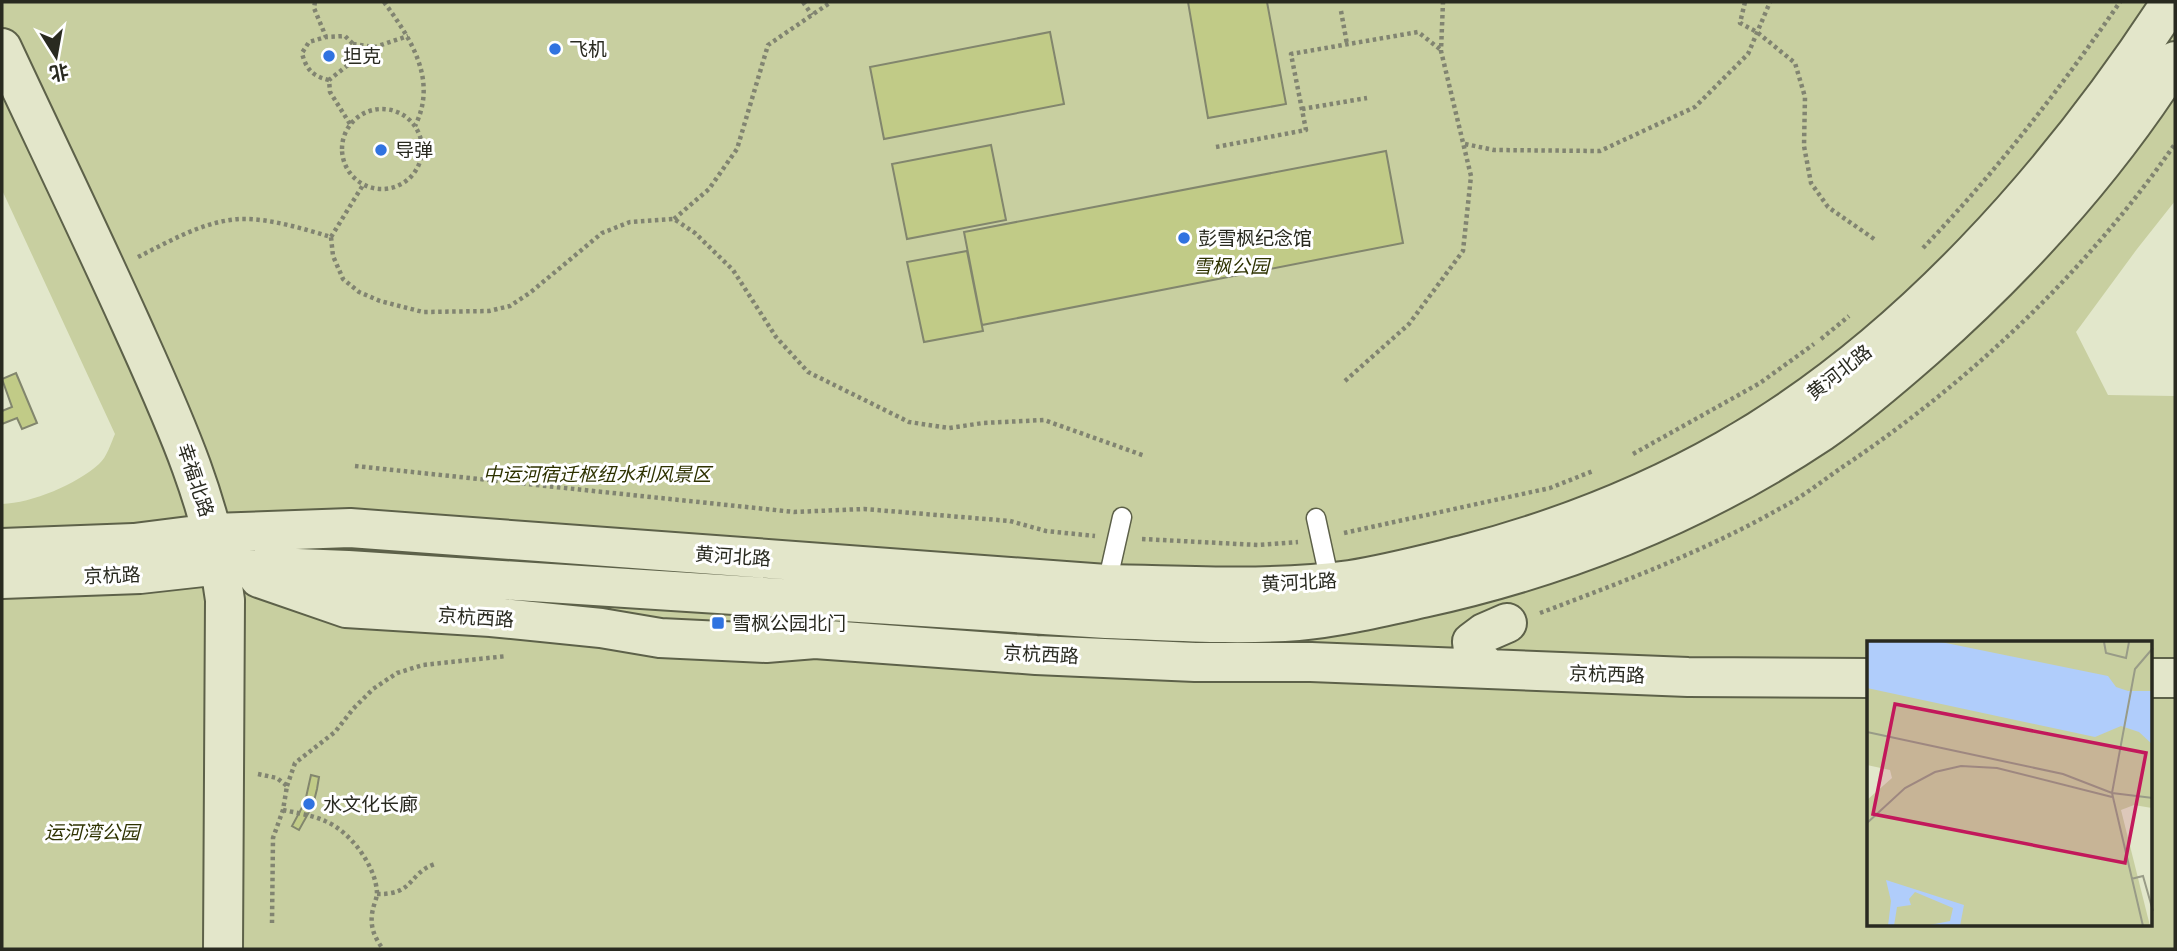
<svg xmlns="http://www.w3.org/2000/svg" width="2177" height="951" viewBox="0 0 2177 951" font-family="'Roboto Serif','Noto Sans SC',serif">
<rect width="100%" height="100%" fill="#e2e7cb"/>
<path fill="#c8cfa0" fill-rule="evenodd" d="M2 2H2175V201L2137 249 2076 332 2108 395 2175 396V949H2V504C32 503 77 484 99 464 107 457 111 443 115 434L2 190ZM1869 643H2151V925H1869Z"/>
<path fill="#c1cb87" stroke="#82866d" stroke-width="2" d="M1188 2H1267L1286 104 1208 118Z
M1050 32 1064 104 884 139 870 67Z
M991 145 1006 220 907 239 892 164Z
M1386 151 1403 243 982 325 964 232Z
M967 251 983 331 924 342 907 262Z
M16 373 37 423 22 429 17 418 2 424V411L12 407 2 379Z
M311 775 319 777 317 789 313 805 299 830 292 826 305 802Z"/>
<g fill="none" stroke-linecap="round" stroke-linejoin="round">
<defs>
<path id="lane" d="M1316 518 1331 587
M1106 588 1122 517"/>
<path id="secondary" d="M2 48C45 140 89 231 131 324 171 413 213 502 225 600L223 949
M2 548 134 543 213 533 350 528 1106 584C1186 585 1270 591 1350 580 1388 574 1426 564 1463 555 1555 531 1643 497 1726 450 1906 348 2059 174 2171 2
M259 578 346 608 491 617 601 628 660 638 766 643 815 639 1036 655 1195 662H1311L1688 677 1869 678
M2 579 140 574 221 565 348 570 1106 619C1170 621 1235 626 1298 621 1340 617 1382 607 1423 598 1564 567 1701 512 1821 432 1857 407 1892 377 1925 348 2020 264 2107 168 2175 61
M1490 669 1474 656 1472 642 1484 633 1507 623
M2151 678H2175"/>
</defs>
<use href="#lane" stroke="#5d6149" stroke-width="21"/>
<use href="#secondary" stroke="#5d6149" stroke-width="42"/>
<path stroke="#818471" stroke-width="4.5" stroke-dasharray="3.5 3.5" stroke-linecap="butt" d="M315 2 314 8 326 37
M384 2C411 39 438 80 415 126
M803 2 812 15
M1745 2 1740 23 1757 32 1795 63 1805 97 1804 146 1811 183 1828 207 1877 241
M1341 11 1347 44
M353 44 375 47 408 36
M329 80C312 76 306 69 302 53L309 42 326 37 345 36 353 44 355 57 348 65 329 80 330 92 350 124
M342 149a40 40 0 1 1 80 0a40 40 0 1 1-80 0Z
M1302 109 1367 98
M1465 144 1494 150 1600 151 1695 107 1748 54 1770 2
M1216 147 1306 130 1291 54 1418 32 1441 50
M674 219 709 189 737 149 768 45 831 2
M331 237 363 185
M1923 248C1996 172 2060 89 2120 2
M138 257C170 241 204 221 240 219 269 218 304 229 331 237L333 256 343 279 359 292 380 301 423 312 489 311 510 306 531 292 602 233 630 222 674 219 695 233 733 270 776 337 808 372 909 422 949 428 983 423 1044 420 1145 456
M1821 339 1849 316
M1345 381 1409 324 1463 251 1471 176 1441 51 1443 2
M1633 454 1760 383 1814 344
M355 466 794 512 864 509 1010 521 1046 531 1095 536
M1344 533 1550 488 1593 471
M1142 539 1258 545 1298 542
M1540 613C1622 582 1703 552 1779 509 1801 498 1821 482 1841 468 1970 382 2086 272 2175 144
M258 774 277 778 287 786 283 810 273 838 272 923
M287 786 295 763 335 732 353 709 373 689 397 673 423 665 507 656
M283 810C297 813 312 815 325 821 350 831 376 866 377 893 377 898 374 904 373 909 369 925 374 937 383 949
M377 894C415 895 408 873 435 864"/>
<use href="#lane" stroke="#fff" stroke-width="18"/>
<use href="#secondary" stroke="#e3e6ca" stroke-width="38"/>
</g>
<g fill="#3073e0" stroke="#fff" stroke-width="2.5">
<circle cx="555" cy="49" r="7"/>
<circle cx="329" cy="56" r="7"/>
<circle cx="381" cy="150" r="7"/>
<circle cx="1184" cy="238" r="7"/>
<rect x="711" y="616" width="14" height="14" rx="3.5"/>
<circle cx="309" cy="804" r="7"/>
</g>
<g text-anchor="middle" stroke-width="6" stroke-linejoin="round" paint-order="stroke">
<g font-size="19" fill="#292a20" stroke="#fff" text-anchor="start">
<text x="569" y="56">飞机</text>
<text x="343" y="63">坦克</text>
<text x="395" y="157">导弹</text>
<text x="1198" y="245">彭雪枫纪念馆</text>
<text x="732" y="630">雪枫公园北门</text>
<text x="323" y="811">水文化长廊</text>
</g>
<g font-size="19" font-style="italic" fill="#2e3200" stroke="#fff">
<text x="1231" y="273">雪枫公园</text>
<text x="597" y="481">中运河宿迁枢纽水利风景区</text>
<text x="92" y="839">运河湾公园</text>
</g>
<g font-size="19" fill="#292a20" stroke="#fff">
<text transform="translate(1839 372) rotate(-38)" y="7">黄河北路</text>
<text transform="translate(196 480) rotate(72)" y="7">幸福北路</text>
<text transform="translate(733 556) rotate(4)" y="7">黄河北路</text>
<text transform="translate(112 575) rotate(-2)" y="7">京杭路</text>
<text transform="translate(1299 582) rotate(-3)" y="7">黄河北路</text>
<text transform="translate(476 617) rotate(4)" y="7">京杭西路</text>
<text transform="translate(1041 654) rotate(3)" y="7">京杭西路</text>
<text transform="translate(1607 674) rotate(2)" y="7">京杭西路</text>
</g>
</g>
<g transform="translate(1867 641)">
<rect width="285" height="285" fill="#e2e7cb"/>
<path d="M0 1H285V167L267 164 254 169 283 285H0V159L25 137 23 129 0 124Z" fill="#c8cfa0"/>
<path d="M0 1H74L241 35 249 46 261 50H285V103L272 91 254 85 228 96 0 47ZM19 239 97 264 93 285H58L83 280 86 267 48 251 42 258 44 264 30 266 27 285H21L24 260Z" fill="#b0cdfb"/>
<path fill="none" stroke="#989b87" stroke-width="2" d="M237 1 239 12 259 17 262 1M0 91 196 133 245 152 286 157M0 182 38 147 68 131 94 125 130 127 245 156M264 238 276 235 286 270M276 285 245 152 268 28 286 7"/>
<path fill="#c2185b" fill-opacity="0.15" stroke="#c2185b" stroke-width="3.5" d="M28 63 279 112 258 222 6 173Z"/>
<rect width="285" height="285" fill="none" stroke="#292a20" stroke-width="3.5"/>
</g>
<rect width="2177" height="951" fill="none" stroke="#292a20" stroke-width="7"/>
<g transform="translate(56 56) rotate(169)" stroke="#ffffff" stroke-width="5" paint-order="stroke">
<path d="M0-5L12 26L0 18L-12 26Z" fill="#292a20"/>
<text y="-10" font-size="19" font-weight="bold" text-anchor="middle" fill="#292a20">北</text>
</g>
</svg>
